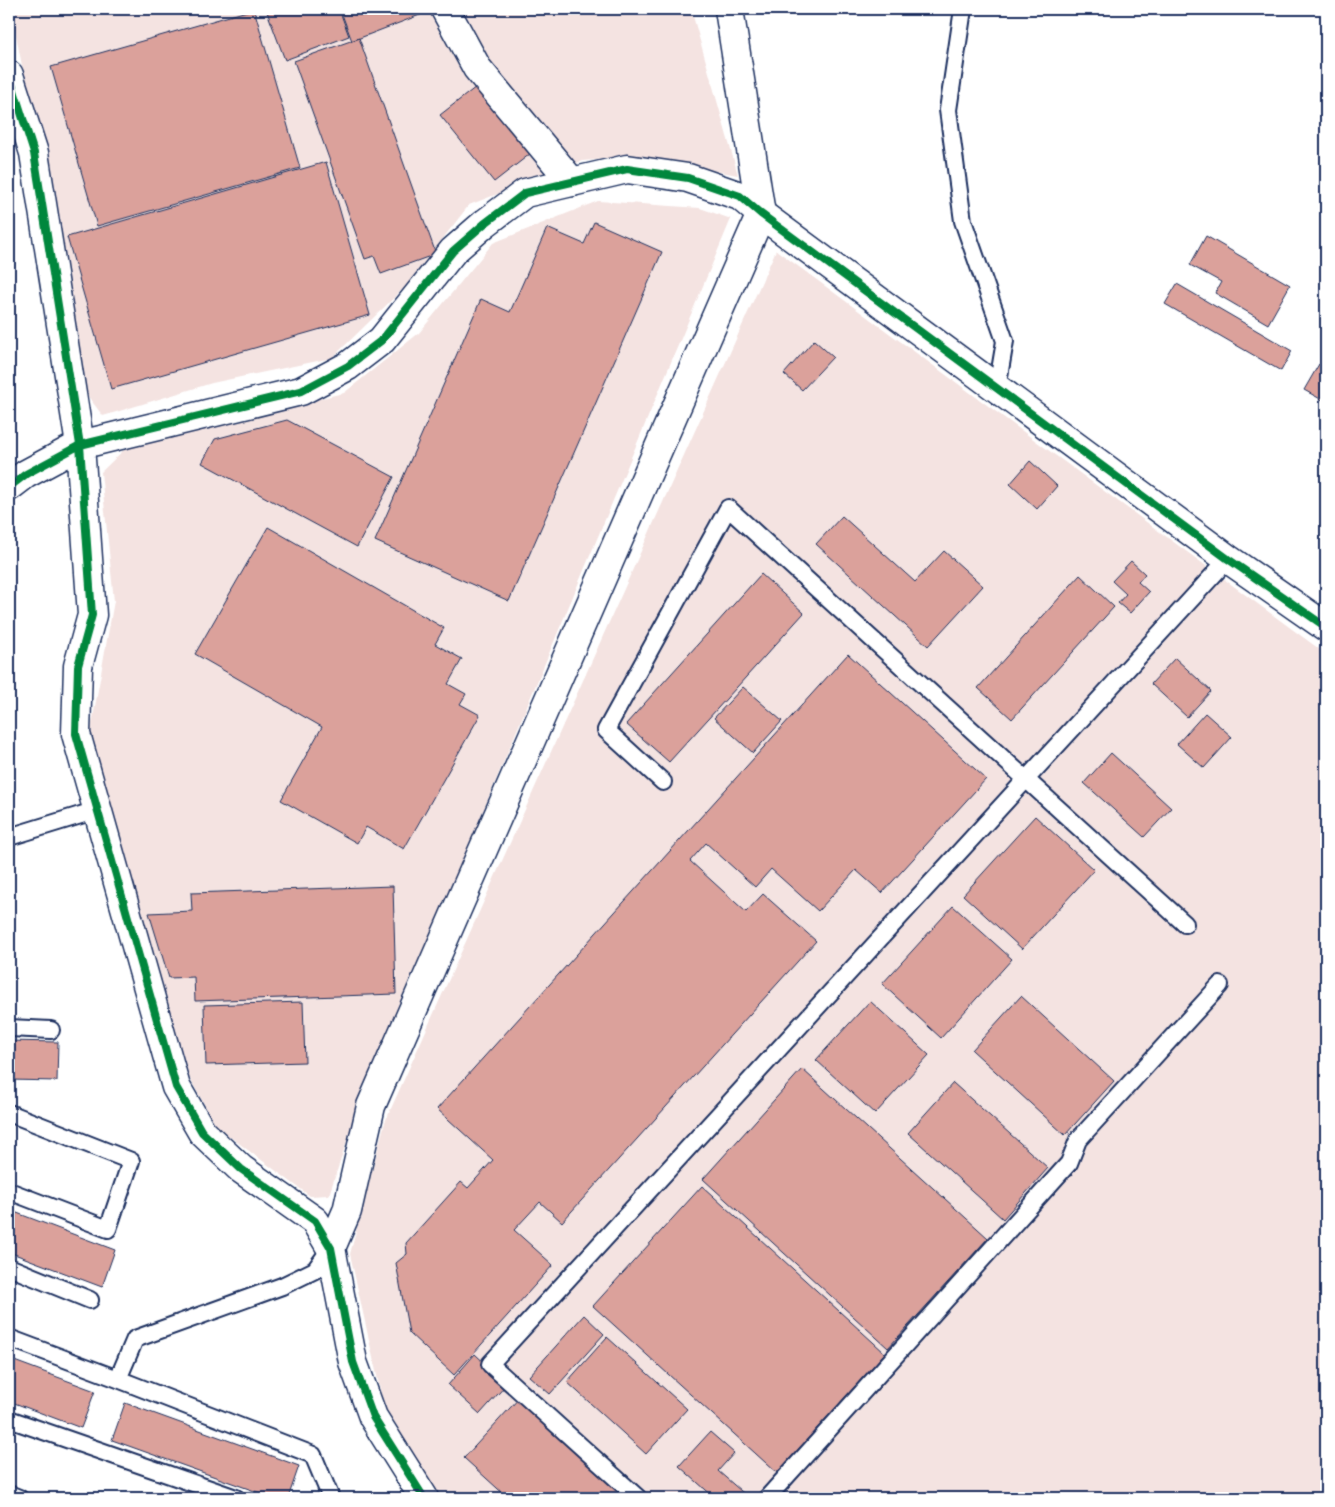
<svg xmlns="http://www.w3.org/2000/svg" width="1335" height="1507" viewBox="0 0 1335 1507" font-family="Pangolin,sans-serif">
<rect width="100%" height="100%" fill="#fff"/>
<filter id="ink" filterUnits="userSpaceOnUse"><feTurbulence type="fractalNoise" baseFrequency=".02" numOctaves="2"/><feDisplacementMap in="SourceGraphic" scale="10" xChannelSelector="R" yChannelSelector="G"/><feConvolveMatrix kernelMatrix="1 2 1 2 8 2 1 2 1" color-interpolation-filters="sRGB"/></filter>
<g filter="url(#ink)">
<path fill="#f4e3e1" d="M9 9H691L738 175 633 157 582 161 469 205 405 287 332 358 212 383 103 416 87 395 15 30Z
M598 201 700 208 731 219 354 1119 329 1195 310 1196 217 1127 185 1070 89 740 114 601 101 472 133 441 344 393 419 333 493 243Z
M776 250 1326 654V1498H434L387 1421 350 1254 385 1122Z"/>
<path fill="#dba19b" stroke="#1b2f5e" d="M254 9 300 168 97 226 51 67Z
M266 9H339L349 36 285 60Z
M340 9H423L425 13 352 41Z
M359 38 436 254 381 274 374 256 365 259 294 61Z
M476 87 530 154 494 182 440 115Z
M326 162 370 315 111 389 67 237Z
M594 222 662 252 509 601 375 541 481 299 510 312 547 228 584 244Z
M1206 236 1290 285 1268 324 1215 293 1221 282 1190 265Z
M1177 284 1292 351 1281 371 1165 304Z
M814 340 833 357 802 390 784 374Z
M1319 364 1326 368V402L1304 390Z
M287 420 394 477 357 547 202 463 215 439Z
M1030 461 1057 486 1037 509 1010 484Z
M842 516 915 582 944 551 983 586 928 646 816 544Z
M268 527 444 628 435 644 462 659 448 684 466 694 460 704 480 715 404 849 366 827 357 843 281 800 322 727 195 654Z
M1131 561 1145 574 1138 582 1149 592 1130 613 1118 603 1126 594 1112 581Z
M761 574 804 613 669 762 626 724Z
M1080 575 1114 607 1012 719 978 688Z
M848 654 986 779 882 893 856 870 818 911 771 869 755 887 706 843 690 861 746 912 763 894 816 941 562 1222 540 1202 514 1230 553 1265 454 1375 409 1333 396 1263 407 1254 406 1243 461 1182 468 1188 493 1160 437 1109Z
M1175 658 1211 691 1187 717 1151 684Z
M743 687 782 721 753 753 714 718Z
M1205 713 1232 737 1204 768 1177 744Z
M1111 753 1171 808 1144 837 1084 783Z
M1035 816 1094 870 1022 949 963 895Z
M393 886 396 994 195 1001 194 977 169 978 149 913 192 911 191 893Z
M953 906 1012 959 941 1038 882 984Z
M1021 996 1114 1081 1065 1135 972 1050Z
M870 1001 929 1055 875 1114 816 1060Z
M303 1002 305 1062 206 1065 204 1005Z
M9 1041 58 1042 57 1081 9 1080Z
M802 1069 988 1238 888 1348 703 1179Z
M953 1083 1048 1168 1003 1219 908 1133Z
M702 1186 885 1353 777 1473 593 1306Z
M9 1210 115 1250 102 1287 9 1252Z
M584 1315 604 1334 550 1394 529 1376Z
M607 1337 687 1409 646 1454 567 1382Z
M475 1354 507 1384 480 1414 448 1385Z
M9 1359 95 1391 81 1428 9 1401Z
M521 1396 633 1498H508L464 1458Z
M125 1403 299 1466 288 1498H274L112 1440Z
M710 1432 734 1453 718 1471 749 1498H715L679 1466Z"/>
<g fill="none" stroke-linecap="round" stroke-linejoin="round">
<defs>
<path id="lane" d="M963 9 948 110 963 221 1005 341 997 388
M663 782 606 730 728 508 1185 924
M9 837 97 810
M9 1028 51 1030
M9 1113 131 1161 108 1229 9 1191
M9 1267 90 1300
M9 1338 118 1379
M9 1419 236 1498
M9 1494 19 1498
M331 1498 313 1455 118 1379 135 1339 282 1286 315 1270 331 1248
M638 1498 490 1364 1228 559
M767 1498 1069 1163 1078 1140 1220 985"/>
<path id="street" d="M445 9 477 68 572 182
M9 75 34 153 80 445
M331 1248 347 1211 371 1106 761 214 729 9"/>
<path id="secondary" d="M80 445 92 615 78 666 76 734 176 1087 202 1132 241 1169 315 1221 331 1248 353 1362 373 1417 424 1498
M9 487 26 474 80 445 301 391 348 366 382 340 453 251 484 224 525 193 627 169 688 178 740 196 761 214 1228 559 1326 627"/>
</defs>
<use href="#lane" stroke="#1b2f5e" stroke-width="20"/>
<use href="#street" stroke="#1b2f5e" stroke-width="31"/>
<use href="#secondary" stroke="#1b2f5e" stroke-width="31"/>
<use href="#lane" stroke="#fff" stroke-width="16"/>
<use href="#street" stroke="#fff" stroke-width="28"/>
<use href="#secondary" stroke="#fff" stroke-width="28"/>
<defs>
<path id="cycleway" d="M9 75 34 153 80 445 92 615 78 666 76 734 176 1087 202 1132 241 1169 315 1221 331 1248 353 1362 373 1417 424 1498
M9 487 26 474 80 445 301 391 348 366 382 340 453 251 484 224 525 193 627 169 688 178 740 196 761 214 1228 559 1326 627"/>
</defs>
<use href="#cycleway" stroke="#fff" stroke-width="11"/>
<use href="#cycleway" stroke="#00873e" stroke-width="8"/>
</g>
</g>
<rect width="1335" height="1507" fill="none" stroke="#fff" stroke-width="30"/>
<rect x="15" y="15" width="1305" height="1477" fill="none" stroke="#1b2f5e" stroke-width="2" filter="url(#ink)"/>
</svg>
